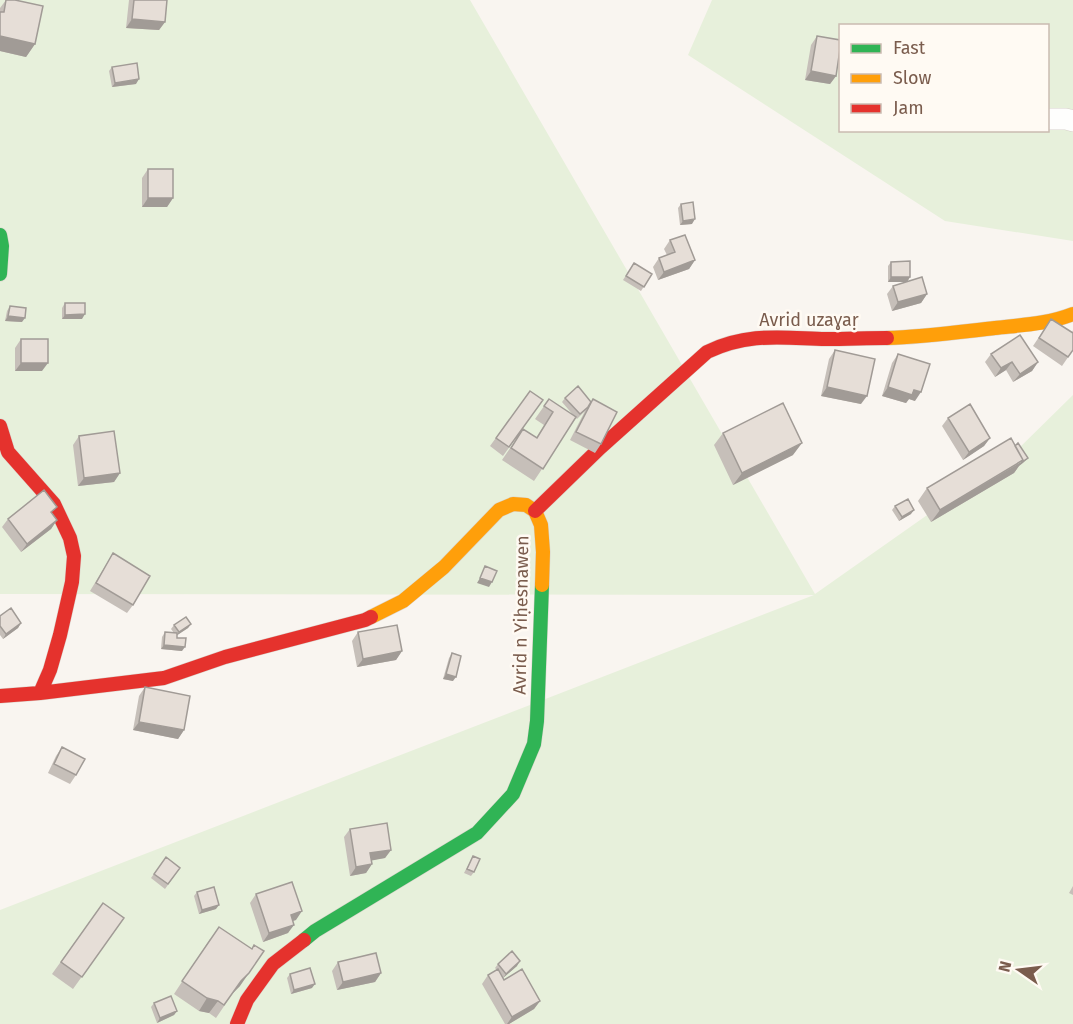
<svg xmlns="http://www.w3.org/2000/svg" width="1073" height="1024" viewBox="0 0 1073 1024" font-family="'Fira Sans',sans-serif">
<rect width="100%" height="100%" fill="#f9f5f0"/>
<path fill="#e7f0db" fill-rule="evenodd" d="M0 0H470L815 594 1011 456 1073 395V1024H0V910L814 595 0 594Z
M712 0H1073V241L945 221 688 55ZM840 26H1048V130H840Z"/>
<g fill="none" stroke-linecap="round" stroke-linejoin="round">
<defs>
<path id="street" d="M1048 119H1066L1073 121"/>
<path id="fast" d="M0 235 2 246 0 274
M304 940 315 931 477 833 513 794 534 744 537 721 542 585"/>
<path id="slow" d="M887 338C923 337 959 332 995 328 1021 325 1048 324 1073 314
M371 617 403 601 444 567 499 510 513 504 526 505 535 511 541 525 543 552 542 585"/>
<path id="jam" d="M0 426 8 452 54 504 70 538 74 556 72 582 60 635 50 670 40 693
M535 511 600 448 707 352C749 332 782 338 826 339 847 339 867 338 887 338
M0 696 40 693 164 678 225 657 365 620 371 617
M237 1024 247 1000 273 964 304 940"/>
</defs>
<use href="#street" stroke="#d7d1cb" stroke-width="22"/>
<use href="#fast" stroke="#d9d2cb" stroke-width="15"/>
<use href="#slow" stroke="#d9d2cb" stroke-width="15"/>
<use href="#jam" stroke="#d9d2cb" stroke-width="15"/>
<use href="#street" stroke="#fefefd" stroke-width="21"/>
<use href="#fast" stroke="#30b455" stroke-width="14"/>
<use href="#slow" stroke="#ff9f0a" stroke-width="14"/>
<use href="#jam" stroke="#e5322d" stroke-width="14"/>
</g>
<path fill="#c6bfb9" d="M6 0H15L35 44 26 57 0 51V8Z
M129 0H167L165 22 159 30 126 28Z
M817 36 836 76 830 84 805 80 811 45Z
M112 67 136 84 112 87 109 71Z
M148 169 173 198 167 207H142V178Z
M681 204 692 224 680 225 678 208Z
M670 240 695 260 689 269 658 280 653 267 659 258 667 255 664 249Z
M891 262 910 277 907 282H888V266Z
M634 263 652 274 641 291 623 280Z
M893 286 927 294 921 303 892 311 887 294Z
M65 303 82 319H62V308Z
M10 306 22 322 5 321 7 311Z
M1051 319 1072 333 1073 330V350L1062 366 1033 346Z
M21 339 42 371H15V348Z
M835 350 861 404 821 396 829 359Z
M898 354 915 401 909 399 906 403 882 396 892 363Z
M991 354 1038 362 1032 371 1013 382 1006 370 995 377 985 362Z
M530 391 543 400 503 456 490 446Z
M565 398 591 402 601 444 595 453 570 440 585 411 577 419 576 418 534 481 502 460 523 429 536 438 544 425 535 419 549 399 574 416 562 402Z
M948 418 990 438 984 446 963 460 942 426Z
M723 433 793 455 733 485 714 445Z
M79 436 120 473 114 482 78 486 73 445Z
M1024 462 1019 466 1014 473 931 522 918 501 927 488Z
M895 506 911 514 899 521 892 510Z
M52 514 57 520 51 529 21 552 2 527 8 519Z
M113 553 133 605 127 613 90 591Z
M0 616 21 623 18 628 3 639 0 635Z
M191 624 188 628 177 635V638L182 651 161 649 162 637 165 632 174 633 171 629 174 625Z
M358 632 402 651 396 660 357 667 352 641Z
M452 653 453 681 443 679 449 658Z
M145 687 184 730 178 739 133 730 139 696Z
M62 747 76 775 70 784 48 773 56 756Z
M350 829 391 850 385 858 371 860 372 864 366 873 350 876 344 837Z
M473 856 474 872 471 876 464 873Z
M166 857 180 868 165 889 151 878Z
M1073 886V895L1069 893Z
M197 892 216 909 199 914 194 896Z
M256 894 296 920 293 921 288 933 263 942 250 903Z
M103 903 124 918 73 989 52 974Z
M210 939 240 986 233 993 216 1018 209 1013 199 1011 174 994Z
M338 962 381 973 375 982 337 990 332 971Z
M498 964 517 966 503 978 504 980 540 1001 534 1009 509 1024H505L482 984 488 975 497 970 495 968Z
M290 974 312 988 291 994 287 978Z
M154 1003 177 1011 174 1015 157 1023 151 1007Z"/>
<path fill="#a19b96" d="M132 19 165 22 159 30 126 28Z
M0 36 35 44 26 57 0 51Z
M811 71 836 76 830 84 805 80Z
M139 79 136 84 112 87 115 83Z
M148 198H173L167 207H142Z
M695 219 692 224 680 225 683 221Z
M695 260 689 269 658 280 664 272Z
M891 277H910L907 282H888Z
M927 294 921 303 892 311 898 302Z
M85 314 82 319H62L65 315Z
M8 316 25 318 22 322 5 321Z
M1012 362 1006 370 995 377 1001 368Z
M1038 362 1032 371 1013 382 1020 374Z
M21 363H48L42 371H15Z
M827 387 867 396 861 404 821 396Z
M888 387 914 390 921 392 915 401 909 399 906 403 882 396Z
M990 438 984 446 963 460 969 452Z
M802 443 793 455 733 485 742 473Z
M1028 458 1024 462 1019 466 1014 473 931 522 940 510Z
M120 473 114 482 78 486 84 478Z
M914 510 911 514 899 521 902 517Z
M57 520 51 529 21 552 27 544Z
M480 578 492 582 489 587 477 583Z
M21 623 18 628 3 639 6 634Z
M191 624 188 628 176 636 179 632Z
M164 645 185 647 182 651 161 649Z
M402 651 396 660 357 667 363 659Z
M446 674 456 677 453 681 443 679Z
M139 722 184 730 178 739 133 730Z
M391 850 385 858 364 862 370 853Z
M372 864 366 873 350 876 356 867Z
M219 905 216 909 199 914 202 910Z
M302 911 296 920 285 923 291 915Z
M294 925 288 933 263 942 269 933Z
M520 961 517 966 503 978 506 974Z
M249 973 240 986 232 994 241 981Z
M381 973 375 982 337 990 343 982Z
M315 984 312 988 291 994 294 990Z
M207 998 218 1001 209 1013 199 1011Z
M540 1001 534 1009 509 1024H507L512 1017Z
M177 1011 174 1015 157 1023 160 1018Z"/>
<path fill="#e6ded7" stroke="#a19b96" stroke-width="1.5" d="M6 0H15L43 6 35 44 0 36V12H4Z
M134 0H167L165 22 132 19Z
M817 36 840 40V49L836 76 811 71Z
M137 63 139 79 115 83 112 67Z
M148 169H173V198H148Z
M693 202 695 219 683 221 681 204Z
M685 235 695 260 664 272 659 258 675 252 670 240Z
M910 261V277H891V262Z
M634 263 652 274 644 287 626 276Z
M922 277 927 294 898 302 893 286Z
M65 303H85V314L65 315Z
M10 306 26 308 25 318 8 316Z
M1051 319 1073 333V350L1068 357 1039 338Z
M1020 335 1038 362 1020 374 1012 362 1001 368 991 354Z
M21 339H48V363H21Z
M835 350 875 359 867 396 827 387Z
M898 354 930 364 921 392 914 390 912 395 888 387Z
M578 386 591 402 588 407 580 414 565 398Z
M530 391 543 400 509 447 496 438Z
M549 399 576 417 543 469 511 448 523 429 537 438 553 412 544 406Z
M593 399 617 412 601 444 576 432Z
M783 403 802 443 742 473 723 433Z
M970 404 990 438 969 452 948 418Z
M114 431 120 473 84 478 79 436Z
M1011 438 1023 460 940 510 927 488Z
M1018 443 1028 458 1022 462 1023 460 1015 446Z
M44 490 57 507 51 512 57 520 27 544 8 519Z
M908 499 914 510 902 517 895 506Z
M113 553 150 576 133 605 96 583Z
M485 566 497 571 492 582 480 578Z
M11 608 21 623 6 634 0 626V616Z
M186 617 191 624 179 632 174 625Z
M397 625 402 651 363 659 358 632Z
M165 632 177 633V638H186L185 647 164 645Z
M452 653 461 656 456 677 446 674Z
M145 687 190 696 184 730 139 722Z
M62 747 85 759 76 775 54 764Z
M387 823 391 850 370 853 372 864 356 867 350 829Z
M473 856 480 859 474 872 467 869Z
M166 857 180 868 168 884 154 874Z
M292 882 302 911 291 915 294 925 269 933 256 894Z
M214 887 219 905 202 910 197 892Z
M103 903 124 918 82 977 61 962Z
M219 927 252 949 254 945 264 951 249 973 241 981 224 1005 218 1001 207 998 182 981Z
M512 951 520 961 506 974 498 964Z
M376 953 381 973 343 982 338 962Z
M310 968 315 984 294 990 290 974Z
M498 969 504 980 522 969 540 1001 512 1017 488 975Z
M171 996 177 1011 160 1018 154 1003Z"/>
<g text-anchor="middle" stroke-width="5" stroke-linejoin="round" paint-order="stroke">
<g font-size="18" fill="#7a5c4d" stroke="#fffaf3">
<text x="809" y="326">Avrid uzaɣaṛ</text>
<text transform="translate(521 615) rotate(-89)" y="6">Avrid n Yiḥesnawen</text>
</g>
</g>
<rect x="839" y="24" width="210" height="108" fill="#fffaf3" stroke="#cabbb1" stroke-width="1.5"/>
<rect x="851" y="44" width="30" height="9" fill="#30b455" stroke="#cabbb1" stroke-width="1.5"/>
<text x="893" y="54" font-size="18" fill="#7a5c4d">Fast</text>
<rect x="851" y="74" width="30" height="9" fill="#ff9f0a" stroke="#cabbb1" stroke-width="1.5"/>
<text x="893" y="84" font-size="18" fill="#7a5c4d">Slow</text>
<rect x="851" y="104" width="30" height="9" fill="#e5322d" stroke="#cabbb1" stroke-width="1.5"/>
<text x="893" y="114" font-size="18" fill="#7a5c4d">Jam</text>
<g transform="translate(1019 970) rotate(284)" stroke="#fffaf3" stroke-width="4.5" paint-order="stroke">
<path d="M0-4.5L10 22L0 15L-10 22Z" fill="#7a5c4d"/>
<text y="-9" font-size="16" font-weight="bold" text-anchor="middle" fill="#7a5c4d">N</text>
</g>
</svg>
